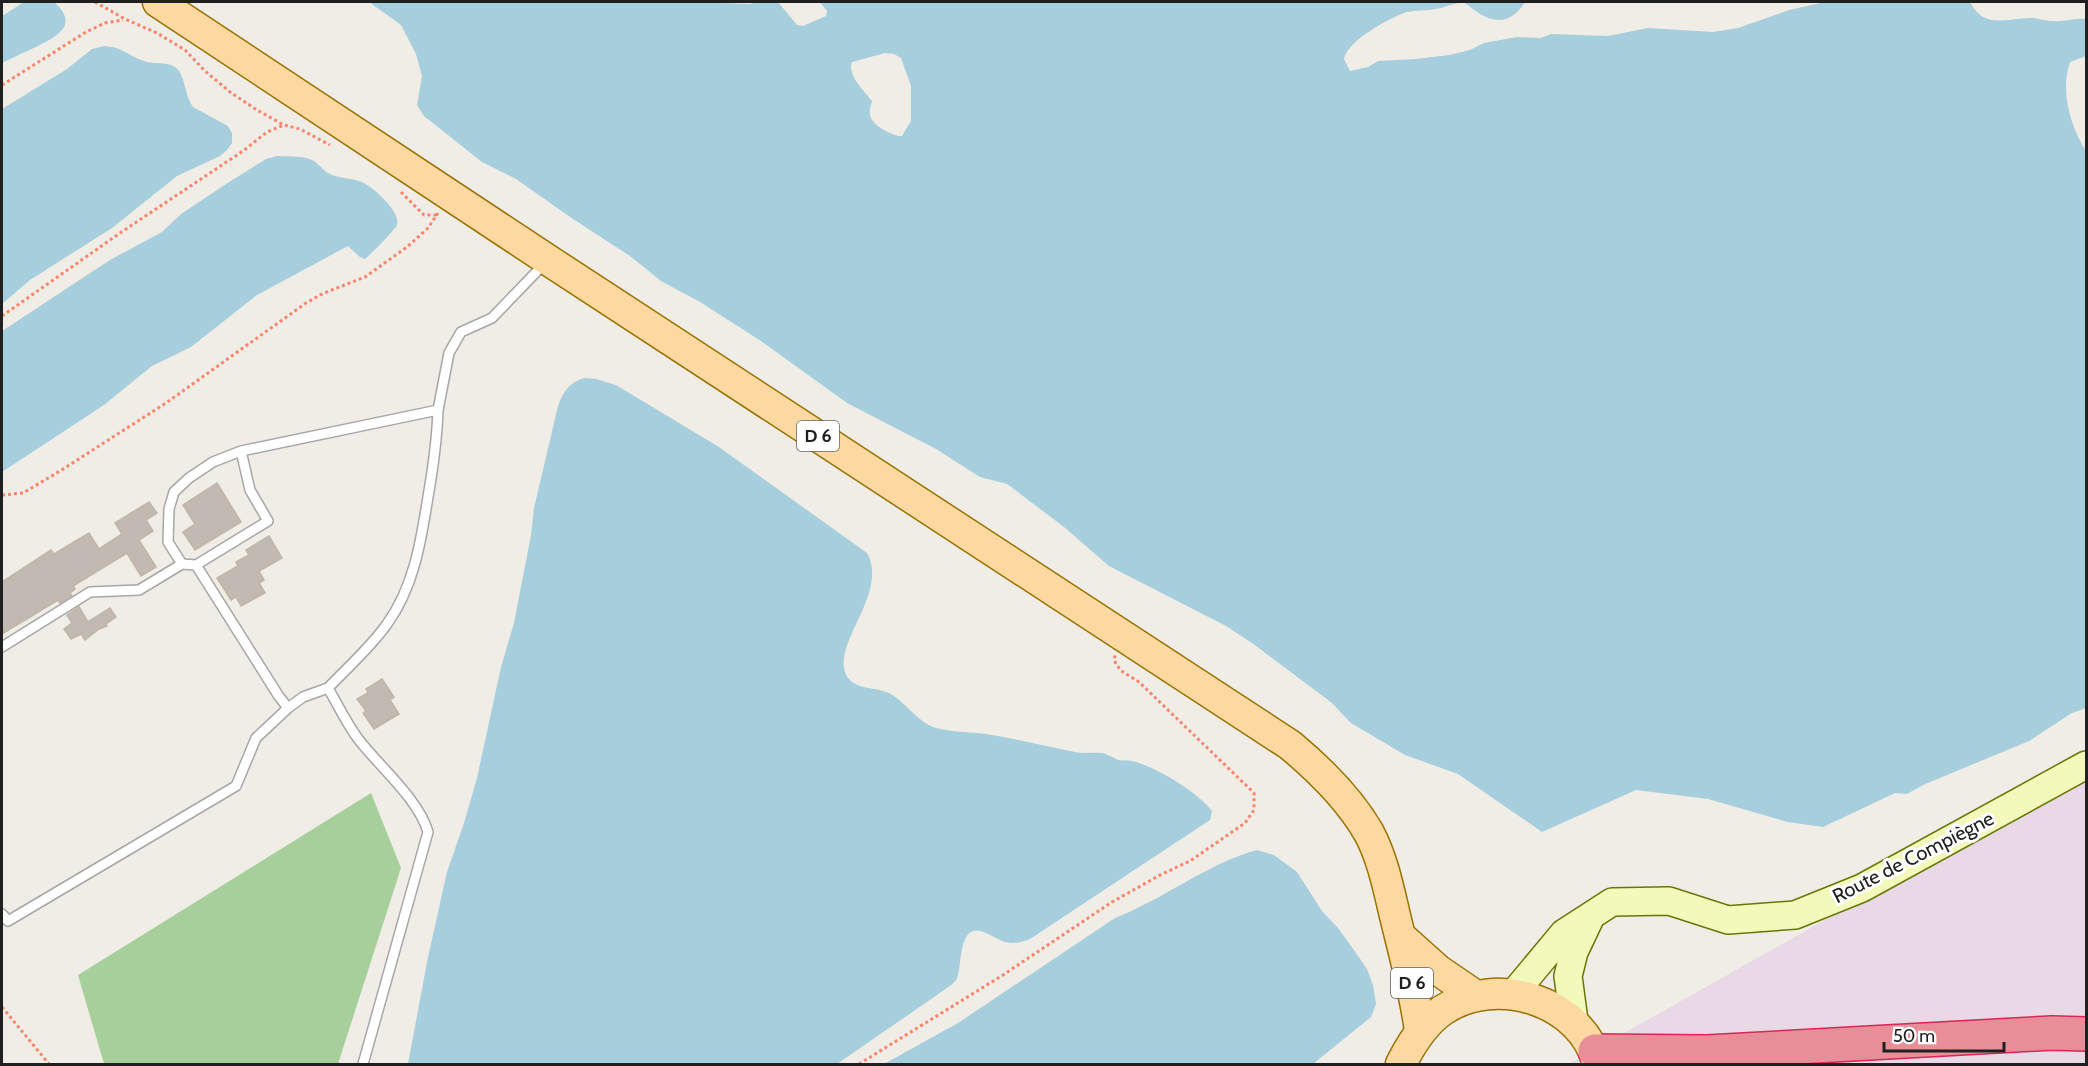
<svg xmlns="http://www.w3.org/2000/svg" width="2088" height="1066" viewBox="0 0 2088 1066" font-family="Cabin,sans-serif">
<rect width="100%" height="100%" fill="#f0ede6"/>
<path fill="#e9d8e5" d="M2086 773V1064H1569Z"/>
<path fill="#a7cf9b" d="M371 793 401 868 338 1064H104L78 975Z"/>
<path fill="#a7cedd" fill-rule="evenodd" d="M24 2H54C80 25 57 36 36 47 24 52 13 58 2 63V16Z
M369 2H695L750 4 756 2H778L797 25 803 26 826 16 827 11 820 2H1525C1515 18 1502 25 1484 16 1476 13 1471 6 1463 2 1454 3 1445 8 1435 9 1426 11 1416 10 1407 12 1389 18 1347 41 1344 59L1350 71 1368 67 1378 61 1416 59 1449 55 1470 50 1484 43 1517 37 1541 38 1551 34 1608 36 1648 28 1713 32 1738 28 1789 10 1825 2H1970C1985 31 2008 17 2034 18 2040 19 2047 21 2053 21 2064 22 2075 18 2086 19V56L2070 62C2060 91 2070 126 2086 151V708L2072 713 2029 741 1923 785 1907 794 1895 793 1823 827 1788 822 1708 799 1636 790 1542 832 1458 774 1405 755 1351 723 1332 703 1252 643 1226 626 1109 566 1064 527 1007 484 980 477 936 449 847 403 761 341 700 302 661 281 630 256 573 219 516 179 482 162 424 116 417 105 422 76 416 54 401 25ZM885 53 894 54 901 58 911 86V121L902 136C894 137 871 125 870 115 869 111 871 105 872 101 864 90 847 76 852 62Z
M104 46C126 48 126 55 144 61 155 65 171 60 179 71 186 82 185 96 193 107L228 126 232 133V143L227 150 220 156 177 176 112 228 30 280 2 304V109L67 69 92 49Z
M277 156C289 157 303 155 314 161 321 166 324 172 332 175 343 179 354 178 364 183 375 189 401 212 397 225 395 230 370 255 365 259L360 257 348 246 257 295 191 347 152 366 104 405 2 472V331L110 260 162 232 181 214 226 184 266 159Z
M585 378 596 379 616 385 719 447 867 553C890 595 827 647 848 678 857 690 876 687 889 693 906 702 917 722 936 728 952 732 970 732 986 734 1016 739 1045 746 1075 752 1084 754 1093 752 1102 753 1108 754 1113 758 1119 760 1123 761 1128 760 1132 761 1155 766 1199 793 1212 811L1210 820 1030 939C1010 947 1004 942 986 933 959 920 962 960 958 975 957 980 954 983 950 986L837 1064H408L428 957 447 872 464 823 477 778 501 667 514 623 531 535 534 508 558 406C563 392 570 381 585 378Z
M1257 850 1274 855 1297 872 1322 911 1338 928 1356 953 1367 969 1373 985 1376 1004 1371 1017 1313 1064H884L958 1023 1115 918C1164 899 1206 864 1257 850Z"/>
<path fill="#c1bab2" stroke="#c2b5a8" stroke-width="1.5" d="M217 483 241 522 195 550 183 532 195 524 183 505Z
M149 502 157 513 146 520 153 531 139 540 156 567 141 576 127 553 73 586 75 589 70 593 72 596 60 603 58 600 2 634V582L51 550 54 554 89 533 99 549 122 534 115 523Z
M269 536 282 558 259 571 264 580 259 583 265 593 241 606 236 597 231 600 217 578 238 566 236 562 249 555 246 550Z
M79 607 88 622 110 608 116 617 106 624 107 626 99 629 85 640 81 634 71 639 64 629 72 623 67 615Z
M382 679 394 697 390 700 399 714 374 729 363 713 366 711 357 699 368 693 366 689Z"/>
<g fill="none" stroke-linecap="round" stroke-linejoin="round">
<defs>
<path id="lane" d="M182 564 168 542 169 509 174 492 189 478 213 462 241 451 438 410 449 353 461 332 492 318 544 264
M2 647 90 592 139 590 182 564 196 565 268 521 250 490 241 451
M288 708 303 697 328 688
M2 914 8 921 236 786 256 738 288 708 278 695 196 565
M363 1064 428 832C419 800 380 767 359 740 347 724 338 705 328 688 347 668 371 647 387 624 414 587 421 541 428 497 433 468 437 440 438 410"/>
<path id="secondary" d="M1514 993 1564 933 1612 902 1669 901 1728 920 1795 915 1862 888 2086 765
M1574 1021 1568 976 1574 952 1591 916"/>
<path id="primary" d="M158 2 548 260 1290 745C1320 770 1349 798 1369 833 1383 859 1389 891 1396 920 1405 957 1415 993 1420 1031
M1400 936 1438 970 1476 996
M1401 1064C1411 1044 1424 1023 1443 1010 1497 974 1582 1001 1598 1064"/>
<path id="highway" d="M1595 1051 1707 1052 2052 1033 2086 1034"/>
</defs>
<use href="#lane" stroke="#a7a7a7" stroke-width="12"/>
<use href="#secondary" stroke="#647805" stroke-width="30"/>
<use href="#primary" stroke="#9a7101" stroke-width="33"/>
<use href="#highway" stroke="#da2759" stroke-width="36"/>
<path stroke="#f9856e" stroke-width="3" stroke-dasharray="3 3" stroke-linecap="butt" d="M95 2 125 19 157 33 185 50 205 71 230 92 257 110 284 125 300 129 330 145
M2 85 86 32 105 23 123 20
M401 192 424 215H437
M2 316 120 233 243 151 267 132 284 125
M2 495 23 493 60 471 166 403 306 303 324 293 365 277 407 247 428 228 438 213
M2 1007 49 1064
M859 1064 1003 975 1112 902 1162 874 1190 861 1245 823 1254 810V793L1139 682 1120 670 1114 660 1115 655"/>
<use href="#lane" stroke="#fff" stroke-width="9"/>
<use href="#secondary" stroke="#f2f9bb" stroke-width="27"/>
<use href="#primary" stroke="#fbd9a0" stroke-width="30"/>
<use href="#highway" stroke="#e78e99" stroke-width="33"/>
</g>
<g text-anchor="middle" stroke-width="6" stroke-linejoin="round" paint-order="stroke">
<g fill="#fff" stroke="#636363" stroke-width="1.5">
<rect x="797" y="421" width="42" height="30" rx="4.5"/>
<rect x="1391" y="968" width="42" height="30" rx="4.5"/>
</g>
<g font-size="18" font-weight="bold" fill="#202020">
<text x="818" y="442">D 6</text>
<text x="1412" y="989">D 6</text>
</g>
<g font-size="20" fill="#202020" stroke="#fff">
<text transform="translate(1913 857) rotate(-27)" y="7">Route de Compiègne</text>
</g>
</g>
<rect width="2088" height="1066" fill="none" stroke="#202020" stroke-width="6"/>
<path d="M1884 1042v9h120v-9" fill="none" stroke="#202020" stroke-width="3"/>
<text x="1893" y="1042" font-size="18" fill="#202020" stroke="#ffffff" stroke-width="4.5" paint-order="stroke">50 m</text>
</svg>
